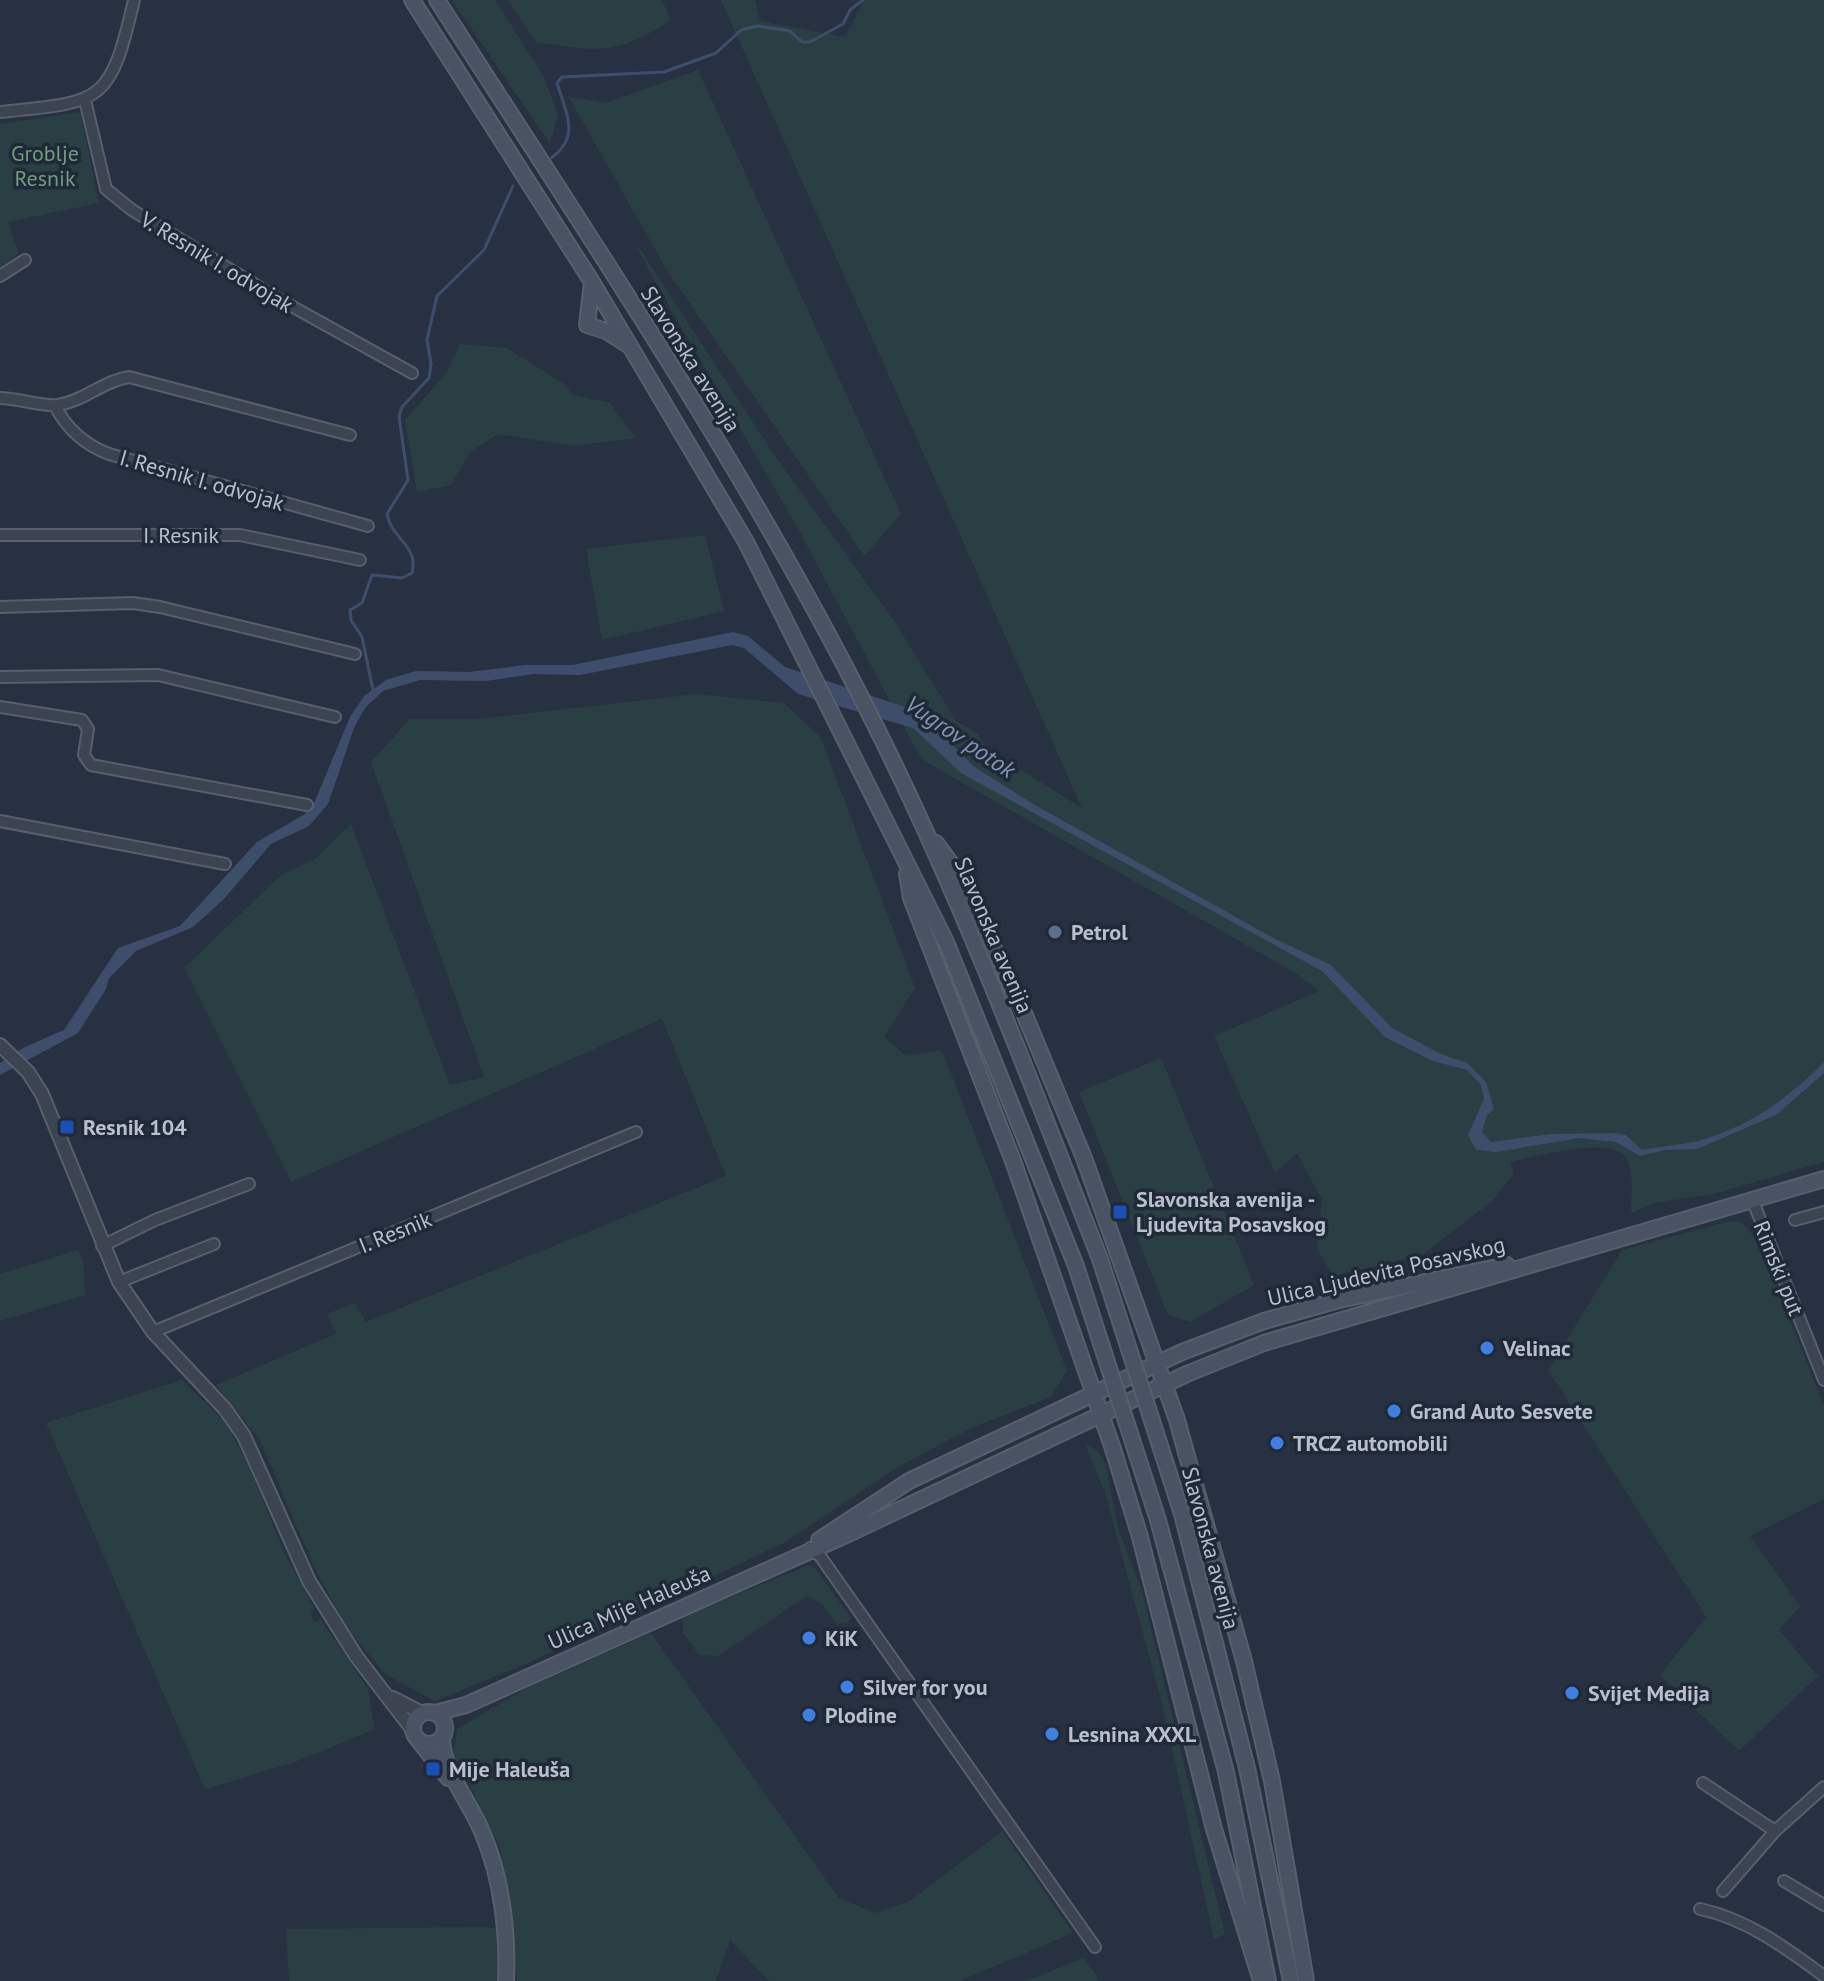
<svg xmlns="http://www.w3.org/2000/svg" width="1824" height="1981" viewBox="0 0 1824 1981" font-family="'PT Sans',sans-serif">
<rect width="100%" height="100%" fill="#283142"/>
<path fill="#2a3f43" d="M452 0H495L543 75 558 114 550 144Z
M508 0H662L671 20C614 57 599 51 536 42Z
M721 0H755L760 21 845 37 864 0H1824V1162L1717 1193 1655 1203 1631 1213C1631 1197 1635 1171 1625 1157 1611 1135 1532 1157 1510 1162L1514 1174 1492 1201 1422 1255 1333 1276 1317 1249 1322 1200 1297 1153 1275 1173 1214 1036 1319 991 1295 973 921 759 797 527 649 271 634 240 775 456 895 622 956 721 977 733 989 750 1082 808Z
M698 70 901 514 864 556 668 272 568 96 606 103Z
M80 112 99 203 8 222 19 253 0 268V124Z
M460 344 507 348 564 384 573 395 610 403 636 438 574 446 498 434 471 451 451 485 417 492 405 420 444 376Z
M705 535 724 611 602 640 586 549Z
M696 694 784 703 821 738 915 988 884 1037 906 1056 942 1050 1067 1371 1051 1397 973 1427 898 1467 782 1544 528 1663 435 1701 385 1674 346 1627 311 1560 260 1440 216 1385 336 1334 327 1314 355 1303 366 1322 726 1176 662 1019 291 1182 184 968 281 875 315 859 351 824 450 1085 484 1077 371 762 410 719H480Z
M1161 1058 1254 1285 1190 1322 1168 1315 1079 1092Z
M1731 1221 1741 1222 1759 1242 1824 1406V1499L1750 1536 1800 1606 1779 1630 1818 1676 1739 1751 1660 1675 1706 1617 1548 1370 1622 1250Z
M78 1250 83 1260 85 1295 0 1321V1274Z
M182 1380 226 1423 251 1471 284 1552 314 1608 311 1614 314 1622 321 1620 368 1689 375 1729 295 1762 205 1789 46 1423Z
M1085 1444 1098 1451 1106 1465 1118 1528 1142 1591 1225 1934 1214 1939 1162 1703 1105 1493Z
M809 1565 815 1568 851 1618 847 1623 837 1624 822 1604 807 1596 718 1656 699 1655 683 1633V1617Z
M651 1633 839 1898 875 1913 910 1901 1002 1831 1073 1933 960 1981H769L730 1940 716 1981H517L508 1890 500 1847 462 1770 453 1759 457 1729 525 1689Z
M484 1927 499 1929 502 1981H289L286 1929Z
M1084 1958 1100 1981H1026Z"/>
<path fill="#3e4e6a" d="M733 632 748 636 785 667 908 708 944 736 973 766 1033 804 1275 939 1331 965 1392 1028 1441 1054 1467 1063 1486 1082 1494 1109 1487 1115 1482 1132 1491 1142 1551 1134 1615 1133 1626 1135 1642 1150C1661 1146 1680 1145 1698 1141 1748 1127 1788 1099 1824 1062V1073L1776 1115 1697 1149 1665 1150 1640 1156 1616 1142 1580 1138 1496 1152 1476 1150 1468 1135 1484 1099 1481 1085 1467 1070 1433 1061 1385 1037 1322 971 961 773 913 728 798 694 744 648 732 645 580 675 533 674 486 681 420 680 383 691 365 708 354 728 328 804 309 826 271 844 223 900 193 927 136 951 109 978 106 989 78 1033 0 1075V1063L23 1048 64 1030 118 948 180 926 257 842 305 814 315 801 350 717 364 696 386 680 416 671 469 672 525 665H573Z"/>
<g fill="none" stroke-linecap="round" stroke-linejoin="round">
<path stroke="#3e4e6a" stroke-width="3" d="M551 158C581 137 566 113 557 83L562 77 664 72 716 53 741 30 758 26 790 31 802 42H810L843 24 850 10 863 0
M373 690 362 637 351 620 350 610 362 603 372 575 402 578 412 573C419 545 391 539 387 514L408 480 399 416 402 407 429 378 431 364 427 340 437 296 484 250 513 186"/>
<defs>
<path id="minor" d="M85 100 106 189 132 210 277 298 412 373
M0 112C103 102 110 104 134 0
M0 276 25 260
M0 398C18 398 41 407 58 405 84 401 103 381 129 377L350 435
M55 406C67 429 85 445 109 454L368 526
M0 535H240L360 560
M0 607 133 603 160 607 355 654
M0 677 158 675 335 717
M0 707 82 720 88 729 84 755 91 765 307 805
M0 821 225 864
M1752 1199 1824 1380
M1795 1220 1824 1212
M102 1246 155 1220 249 1184
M119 1282 214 1244
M153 1332 636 1132
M810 1548 820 1556 1095 1947
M1703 1783 1775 1831
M1784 1881 1824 1905
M1723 1891 1775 1831 1824 1787
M1700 1909C1747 1919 1786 1948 1824 1976"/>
<path id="tertiary" d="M0 1045 28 1072 42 1094 119 1282 153 1332 225 1409 244 1436 309 1581 356 1656 412 1729
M393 1698 422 1713"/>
<path id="secondary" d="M412 0 592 282 746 542 946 942 1076 1266
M437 0C593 243 757 484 884 743 966 910 1032 1085 1100 1259
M592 282 587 325 606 331 628 345
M936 843 961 877 1024 1013 1084 1158 1177 1420 1244 1661 1272 1781 1306 1981
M907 874 911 898 1013 1161 1113 1449 1140 1537 1214 1829 1261 1981
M1182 1514 1247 1768 1291 1981
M1158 1520 1226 1772 1268 1981
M819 1540 909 1481 1182 1352 1264 1321 1339 1300 1507 1265
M413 1728a16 16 0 1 1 32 0a16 16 0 1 1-32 0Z
M435 1713 466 1705 846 1535 1189 1373 1264 1343 1824 1179
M442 1737C442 1771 471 1803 483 1834 502 1879 508 1933 506 1981
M419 1741 448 1778"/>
</defs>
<use href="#minor" stroke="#575f6c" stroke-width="14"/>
<use href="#tertiary" stroke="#575f6c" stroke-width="16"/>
<use href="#secondary" stroke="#575f6c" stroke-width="18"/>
<use href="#minor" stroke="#3c4452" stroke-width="10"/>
<use href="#tertiary" stroke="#3c4452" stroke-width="12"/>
<use href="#secondary" stroke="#4a5364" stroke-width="14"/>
<defs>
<path id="secondary-bridge" d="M1100 1259 1182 1514
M1076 1266 1158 1520"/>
</defs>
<use href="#secondary-bridge" stroke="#575f6c" stroke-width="18" stroke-linecap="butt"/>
<use href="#secondary-bridge" stroke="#4a5364" stroke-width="14"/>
</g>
<circle fill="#5c6f8a" stroke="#202937" stroke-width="3" cx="1055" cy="932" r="8"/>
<g fill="#1a4fb4" stroke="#202937" stroke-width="3">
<rect x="59" y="1119" width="16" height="16" rx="4"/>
<rect x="1112" y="1204" width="16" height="16" rx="4"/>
<rect x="425" y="1761" width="16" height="16" rx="4"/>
</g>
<g fill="#3f7fe0" stroke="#202937" stroke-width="3">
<circle cx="1487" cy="1348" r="8"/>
<circle cx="1394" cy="1411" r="8"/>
<circle cx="1277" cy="1443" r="8"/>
<circle cx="809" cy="1638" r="8"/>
<circle cx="847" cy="1687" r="8"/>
<circle cx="1572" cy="1693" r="8"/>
<circle cx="809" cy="1715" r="8"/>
<circle cx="1052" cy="1734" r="8"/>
</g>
<g text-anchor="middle" stroke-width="7" stroke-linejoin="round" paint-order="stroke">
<g font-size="22" fill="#719c7d" stroke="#202937">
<text x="45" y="161">Groblje<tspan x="45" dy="25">Resnik</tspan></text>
</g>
<g font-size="22" fill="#b9bfcc" stroke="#202937">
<text transform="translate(217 262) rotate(31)" y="8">V. Resnik I. odvojak</text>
<text transform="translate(691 359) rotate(58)" y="8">Slavonska avenija</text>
<text transform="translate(202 480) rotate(16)" y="8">I. Resnik I. odvojak</text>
<text x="181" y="543">I. Resnik</text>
<text transform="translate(994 935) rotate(67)" y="8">Slavonska avenija</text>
<text transform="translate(395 1232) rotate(-22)" y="8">I. Resnik</text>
<text transform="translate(1779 1268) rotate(68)" y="8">Rimski put</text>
<text transform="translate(1386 1271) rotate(-13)" y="8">Ulica Ljudevita Posavskog</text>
<text transform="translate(1211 1548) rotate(75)" y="8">Slavonska avenija</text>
<text transform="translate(629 1607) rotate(-24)" y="8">Ulica Mije Haleuša</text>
</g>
<g font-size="22" font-weight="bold" fill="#b9bfcc" stroke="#202937" text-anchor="start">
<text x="1071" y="940">Petrol</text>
<text x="83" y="1135">Resnik 104</text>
<text x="1136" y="1207">Slavonska avenija -<tspan x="1136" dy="25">Ljudevita Posavskog</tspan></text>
<text x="1503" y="1356">Velinac</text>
<text x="1410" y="1419">Grand Auto Sesvete</text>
<text x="1293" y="1451">TRCZ automobili</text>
<text x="825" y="1646">KiK</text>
<text x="863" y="1695">Silver for you</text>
<text x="1588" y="1701">Svijet Medija</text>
<text x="825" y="1723">Plodine</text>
<text x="1068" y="1742">Lesnina XXXL</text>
<text x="449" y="1777">Mije Haleuša</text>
</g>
<g font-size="24" font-style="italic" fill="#8194b2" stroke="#202937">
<text transform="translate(960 737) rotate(34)" y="8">Vugrov potok</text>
</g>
</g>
</svg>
